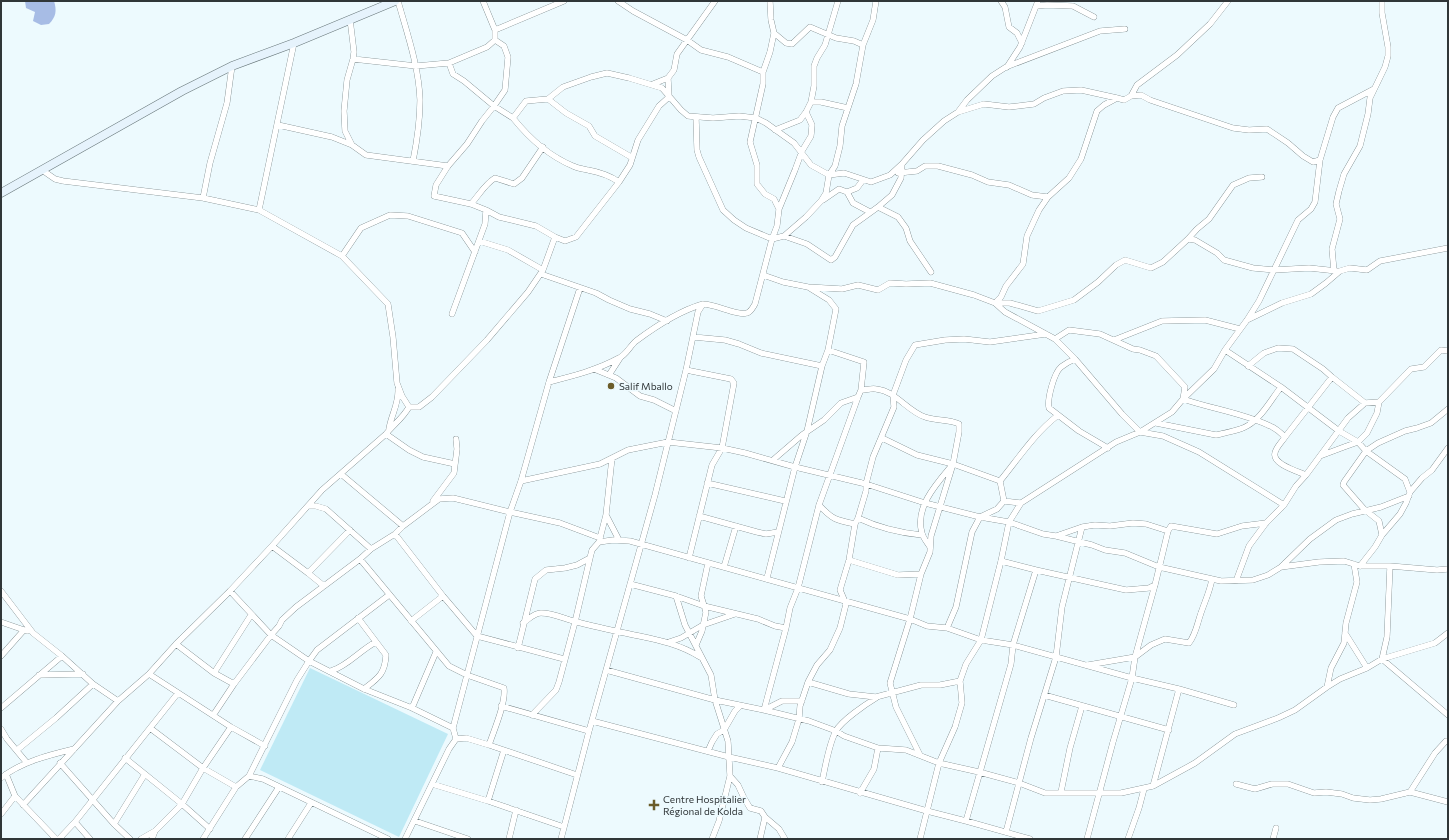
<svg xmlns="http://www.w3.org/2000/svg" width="1449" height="840" viewBox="0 0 1449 840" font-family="Commissioner,sans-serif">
<rect width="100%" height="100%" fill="#edfafe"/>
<path fill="#bfeaf5" d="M310 668 448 734 399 837 260 770Z"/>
<path fill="#a7bce5" d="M25 1H54C57 11 56 17 49 24L41 25 33 21 35 12 26 8Z"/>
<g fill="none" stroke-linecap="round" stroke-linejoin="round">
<defs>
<path id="minor" d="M398 1C407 33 419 67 420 100 420 121 417 141 413 161
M618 1 633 11 687 40 701 50 728 57 763 72
M1001 1 1005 7 1009 27 1017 33 1022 43
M1037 6 1047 5 1073 6 1094 17
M350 19 354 52 353 59 347 80 344 111 345 131 352 145 366 155 448 166
M495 30 564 1
M774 33 786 43 792 44 810 27 836 38 854 41 863 45
M353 59 416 66 449 63 487 47 495 40V30L483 1
M449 63 453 74 464 81 494 106 513 118 526 101 548 99 563 87 591 77 607 73 629 78 662 88 681 110 688 116 713 118 739 116 756 118 766 123 794 143 811 165 829 175 844 173 871 182 890 175 902 164
M1007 67 1020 47 1038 1
M653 84 668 78 674 70 677 54 715 1
M1131 96 1141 95 1150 100 1233 128 1249 130 1267 129 1288 143 1303 156 1313 162 1320 160
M548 99 566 113 589 126 595 136 631 157
M811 102H821L848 108
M958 112 984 104 1009 107 1034 104 1044 98 1063 91 1081 90 1117 98
M696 117 697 150 699 157 723 210 734 220 746 228 772 239 784 236 807 244 831 260 835 257 853 225 878 207 892 195 901 178 902 164 923 140 944 121 958 112 967 100 992 76 1006 67 1100 31 1125 29
M513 118C529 138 549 156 573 166 577 168 583 169 588 170 599 172 609 175 619 182
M278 125 332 137 352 145
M775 130 800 120 806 112 811 102 814 86V66L817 58 825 45 838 1
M42 170 55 179 63 181 203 198 259 210 342 256 388 304 393 337 397 383 402 396 409 407
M898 173 917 171 925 166H938L972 175 988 182 1009 185 1032 195 1048 197
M847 192 857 188 863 180
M203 198 210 163 227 103 232 66
M823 200 839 189 847 192 853 203 870 212
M471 204C479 195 485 184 495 178L514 184 522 178 543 147
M878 207 898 217 906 228 910 241 931 272
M779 209 795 170 802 151 811 136 812 125 806 112
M259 210 294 43
M486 210 499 217 536 226 555 237
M784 236 806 217 821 201 826 193 829 175 835 166 840 146 842 126 856 84 863 45 873 20 876 1
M1188 239 1195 240 1217 253 1224 260 1253 268 1274 270 1309 268 1337 271
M479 241 508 250 543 270
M342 256 361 228 390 215 408 216 462 233 475 252
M1334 271 1332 249 1340 219 1336 204 1339 191 1344 174 1360 146 1368 114 1370 98 1385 67 1388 56V47L1382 13V1
M541 274 596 293 609 300 630 309 650 314 667 321
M808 287 842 289 858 285 878 290 890 283 906 284 930 283 974 295 995 303 1005 312 1055 339 1069 330 1100 334 1133 349 1140 350 1156 356 1185 387 1183 399C1212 409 1243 413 1270 426 1276 428 1281 433 1285 437L1332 377 1365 403
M995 303 1001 297 1006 286 1023 264 1027 236 1039 210 1048 197 1069 178 1081 159 1097 111 1104 105 1117 98 1124 100 1131 96 1137 85 1177 55 1210 24 1228 1
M995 303H1010L1038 311 1074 300 1098 282 1116 265 1125 260 1151 268 1163 262 1188 239 1197 229 1209 219 1233 185 1249 178 1262 177
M452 314 485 224 486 210 471 204 434 196 436 185 448 166 467 144 482 121 494 106 505 90 508 57 504 46 495 40
M1247 320 1282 303 1311 294 1326 283 1340 271 1350 268 1367 270 1380 261 1448 248
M693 337 725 340 739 344 761 353 822 366 828 350 836 309 829 300 808 287 783 282 763 275
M1055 339 1075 359 1122 414 1140 432 1163 436 1199 452 1284 505
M1114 340 1162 321 1205 320 1240 329
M828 350 864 362 861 390
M1225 350 1281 387 1339 431 1358 442 1366 451 1405 479 1410 492 1406 503 1400 514 1382 535 1375 547 1360 566
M1075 359C1070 361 1065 364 1061 367 1054 373 1047 399 1049 408L1079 431 1108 448
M1248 366 1264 353 1278 348 1293 349 1323 369 1332 377
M594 369 616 378 640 396 654 400 676 411
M686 370 731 379 734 383 722 448 712 465 689 558
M609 375 620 358
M549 382C573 376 597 370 619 358 626 355 630 346 636 341 656 326 679 311 703 304
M1156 423 1216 435C1225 433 1235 431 1243 428 1260 421 1270 401 1281 387
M389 429C391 415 399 404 398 389
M386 434 409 450 423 457 455 464
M1285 437C1282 442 1276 447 1275 453 1272 464 1297 471 1306 475
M882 438 917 455 953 464
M1320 456 1344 447 1358 442 1367 433 1377 413 1379 402
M773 460 802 435 824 420 841 403 858 397
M341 474 403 526
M521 481 600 464 628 450 668 442 722 448 745 453 795 467 866 484 925 503 980 517 1009 522 1043 534 1056 536 1082 527 1095 525 1110 526 1133 523 1146 524 1168 531
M707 483 785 501
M1410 492 1422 478 1432 470 1448 448
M433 501 454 473 457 449 456 439
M1004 501 1000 481C1018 459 1035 433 1057 416
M819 505C832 519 835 520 855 524
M309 506H316L326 509 371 549
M606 515 619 540
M699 516 757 532 766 534 778 532
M858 518C877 527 901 533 922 535
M395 534 443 596 477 636 564 659
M1382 535 1379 521 1364 509 1343 485 1344 482 1366 451 1378 443 1405 431 1417 428 1431 423 1448 409
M1056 536 1092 545 1105 550 1125 553 1159 567 1221 581 1253 580 1268 575 1281 567 1319 562 1344 561 1360 566H1390L1437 570 1448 569
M599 542 613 540 630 541 910 619 927 626 947 628 981 640 1013 645 1036 570 1126 590 1149 588 1155 585
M272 546 308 573 324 586
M930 547C927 542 923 538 922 533 914 507 938 482 953 464L1000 481
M360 559 449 666 467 675 504 688C506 703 494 730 489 745
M849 560 898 575 921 574
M1001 561 1036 570
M1390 566 1387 637 1382 659 1448 715
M724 567 736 526
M1281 567 1310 539 1336 520 1352 514 1381 507 1409 496
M308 573 350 530
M767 578 795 467 807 431 822 366
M1236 581 1249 546 1266 523 1284 505 1296 486 1306 475 1348 418 1365 403 1379 402 1411 369 1424 367 1441 350 1448 351
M630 584 676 596 704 606 758 619 775 626 786 628
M1 591 33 633 62 656 93 684 118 701
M230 591 271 635 309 661 364 689 412 708 453 728
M676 596 685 625 711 675 715 700 728 741 730 776 719 821 712 839
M358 618 386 655C385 674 378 678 364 689
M411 621 443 596
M1 622 27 631
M523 623C529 619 534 613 541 613 553 613 565 619 577 622 593 626 609 630 625 633 652 639 676 642 700 657
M947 628 956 607 972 532 980 517 997 509 1004 501 1021 503
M1345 633 1367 668
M669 642 681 638 703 625 735 614
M176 644 214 673 234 684
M696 645 702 631 706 612 701 596 708 563
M518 648 535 579 546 570 565 568 577 565 590 558
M1 656 24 630
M1088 665 1135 657 1151 645 1165 639 1189 643C1196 634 1197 624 1201 613 1205 601 1210 591 1212 579
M606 670 715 700 764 710 809 721 836 731 844 736 878 748 906 750 939 763 979 772 1019 783 1045 793H1121L1153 786
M331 671C348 666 360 650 376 642
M214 673 251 615
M39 675 83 674
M808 682 849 694 876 697 921 685H940L960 681
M1327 687 1331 668 1344 643 1346 623 1357 582 1354 564
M1179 689 1234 705
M1044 695 1169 730
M501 706 589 731
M1 708 62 656
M412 708 436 652
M764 710 786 628 790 608 798 588 819 505 858 397 861 390C865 390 872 388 876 389 896 391 907 411 925 417 936 421 949 419 959 424V432L953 464 931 536 930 552 921 574 910 619 890 683 896 707 920 755
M764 710 782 701H802
M214 714 234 684 271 635 279 626 282 620 296 607 360 559 371 549 395 534 403 526 439 499 453 498 510 512 560 523 600 538
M532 715 556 690 559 682 575 622 590 558 592 550 599 542 606 515 612 458
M592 721 729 757 778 768 927 811 966 821 1011 664 1013 645 1132 678 1179 689 1153 786 1195 763 1235 734 1278 718 1295 710 1327 687 1340 679 1367 668 1382 659 1435 643 1448 633
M150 728 203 768 236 787
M1 729 7 739 27 763
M456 739 453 728 510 512 521 481 549 382 580 288
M265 746 231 727 149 674 176 644 230 591 272 546 322 490 386 434C393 425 403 418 409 407H419L432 397 487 340 528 292 543 270 555 237 565 241 576 237 619 182 630 165 638 140 659 106 669 97 668 78
M17 750 56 718 93 684
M708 751 712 742 717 734 724 730 735 711 740 706
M125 758 182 804 203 768 231 727
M60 763 114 824 130 839
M778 768 792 742 799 719 800 706 808 682 817 665 830 650 840 628 846 604 840 590 849 560 855 524 858 518 866 491V484L873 457 894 407 893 395 906 360 915 345 945 340 964 339 990 342 1046 334
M6 774 15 796 56 839
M249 776 297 680 309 661 317 650 389 595
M730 776 738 785 744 798 750 808 761 811 765 817 760 839
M1 778C21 762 49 755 74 749
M822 782C825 768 829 743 836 731 841 721 866 704 876 698
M432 784 488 801 564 827
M1236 784 1255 789 1272 784H1288L1314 793 1326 792 1342 794 1353 798 1370 800 1381 799 1410 792 1448 802
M1061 792 1070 748 1082 706
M1410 792 1435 753 1446 741H1448
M860 793 874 769 878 748
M488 801 504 750
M23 805 118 701 149 674
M1 814 15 796
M765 817 779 829 785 839
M415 821 468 839
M966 821 1030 839
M75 822 90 839
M114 824 145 774
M1006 832 1031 738 1056 657 1062 607 1082 527
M59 839 75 822 178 693
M141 839 155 831 182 804 210 829
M152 839 155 831
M203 839 236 787 249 776 263 779 388 839
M245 839 279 787
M288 839 311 803
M405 839 449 749 456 739 466 738 489 745 577 775
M509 839 516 810
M561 839 589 731 655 495 686 370 698 312 703 304C715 304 738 316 747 313 751 312 753 307 755 304L772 239 777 226 779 209 774 199 765 194 757 184V165L750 142 763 84V72L770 52 774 33 771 20 770 1
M920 839 939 763 955 727 962 703 960 681 966 664 981 640 1001 561 1009 522 1021 503 1116 442 1140 432 1172 412 1183 399 1214 369 1225 350 1247 320 1259 301 1298 220 1311 209 1315 202 1320 160 1333 117 1338 108 1374 89
M1087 839 1113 742 1132 678 1135 657 1155 585 1168 531 1171 526 1217 534 1242 526 1266 523
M1128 839 1139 808 1144 789
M1273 839 1276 828"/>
<path id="secondary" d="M1 193 182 91 232 66 294 43 395 1"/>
</defs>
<use href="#minor" stroke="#667578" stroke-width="6"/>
<use href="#secondary" stroke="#667578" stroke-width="9"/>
<use href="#minor" stroke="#fff" stroke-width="5.5"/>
<use href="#secondary" stroke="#e6f3fc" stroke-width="8"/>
</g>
<g fill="#6b5c29" stroke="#edfafe" stroke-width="1.5">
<circle cx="611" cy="386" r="4"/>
<path d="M652 799h4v4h4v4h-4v4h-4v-4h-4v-4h4z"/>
</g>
<g text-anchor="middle" stroke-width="3" stroke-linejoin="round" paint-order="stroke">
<g font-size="10" fill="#303638" stroke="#edfafe" text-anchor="start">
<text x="619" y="390">Salif Mballo</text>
<text x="663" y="803">Centre Hospitalier<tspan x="663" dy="12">Régional de Kolda</tspan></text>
</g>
</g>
<rect width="1449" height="840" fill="none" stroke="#303638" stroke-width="4"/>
</svg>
